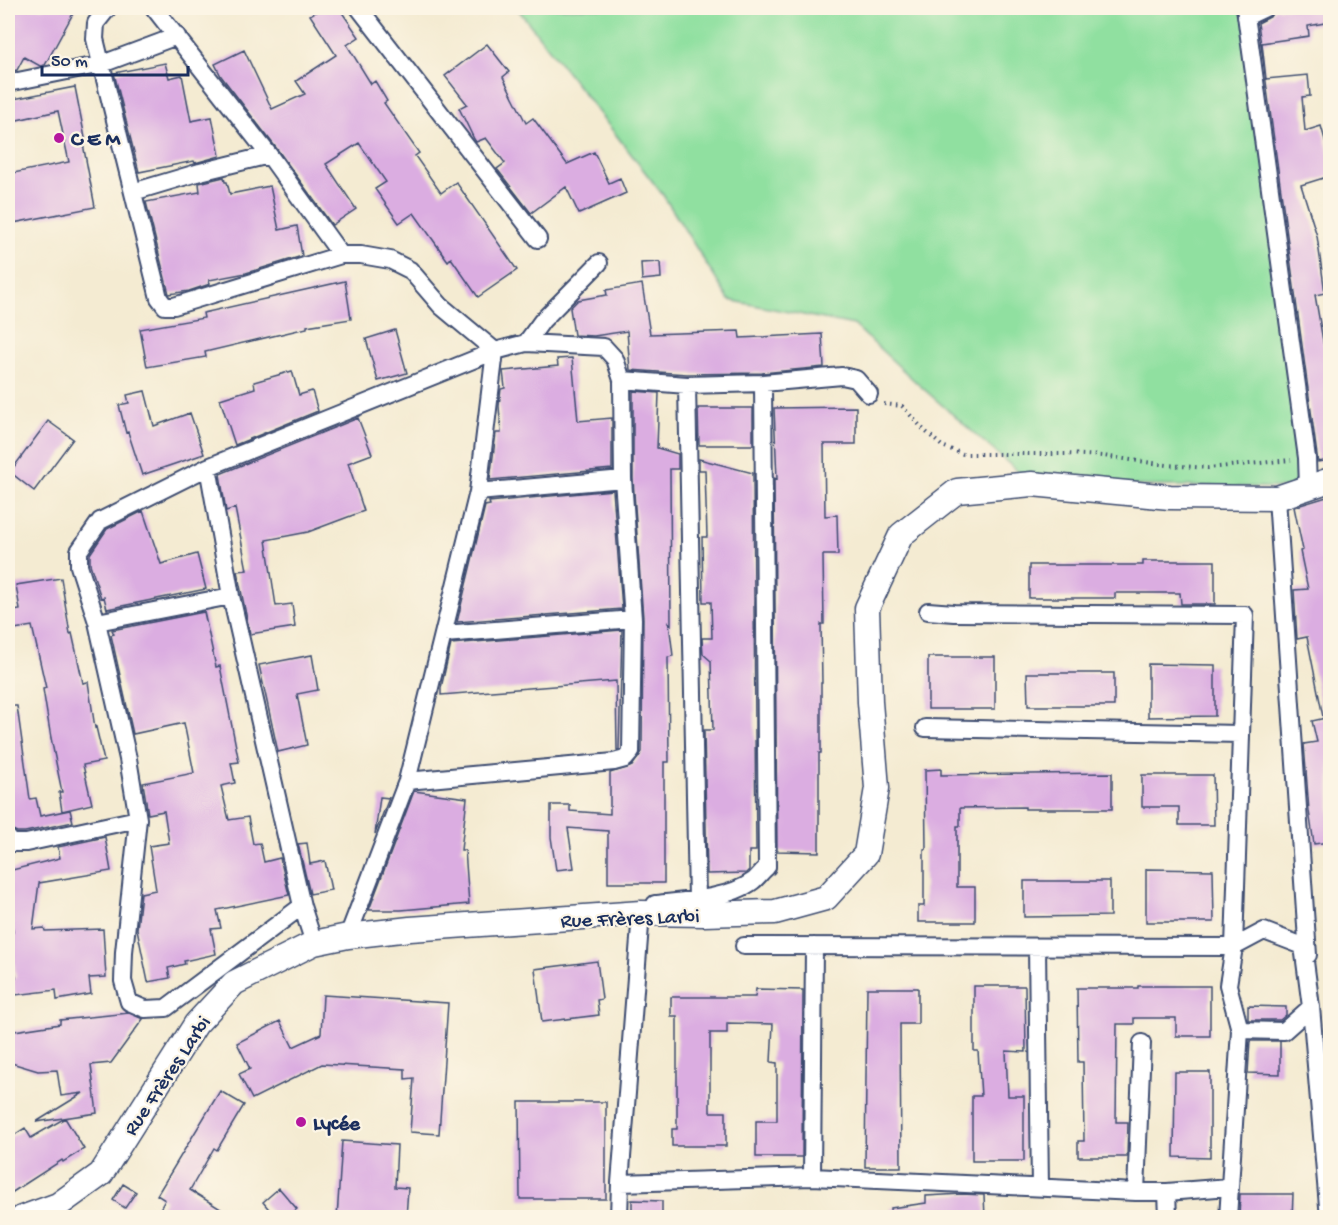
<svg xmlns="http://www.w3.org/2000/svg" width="1338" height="1225" viewBox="0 0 1338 1225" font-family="'Gochi Hand',sans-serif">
<rect width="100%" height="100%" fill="#fcf5e5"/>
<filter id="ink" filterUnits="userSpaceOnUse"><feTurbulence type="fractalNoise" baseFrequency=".0167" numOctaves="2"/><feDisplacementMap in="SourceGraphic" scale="12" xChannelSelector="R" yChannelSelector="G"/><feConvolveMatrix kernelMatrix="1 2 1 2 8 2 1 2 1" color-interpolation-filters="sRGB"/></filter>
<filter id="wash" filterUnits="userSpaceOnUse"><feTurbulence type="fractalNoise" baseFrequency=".008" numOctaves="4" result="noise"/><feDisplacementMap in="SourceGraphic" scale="24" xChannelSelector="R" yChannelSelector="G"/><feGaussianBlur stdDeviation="1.35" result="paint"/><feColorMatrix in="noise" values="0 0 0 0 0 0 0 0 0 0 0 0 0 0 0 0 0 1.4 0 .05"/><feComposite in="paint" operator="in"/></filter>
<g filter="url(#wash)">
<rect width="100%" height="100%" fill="#f4ebd2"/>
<path fill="#90e0a0" stroke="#56887f" stroke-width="1.5" d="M517 8H1245L1308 488 1032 484 918 384 854 325 729 300 663 195Z"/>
<g id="blocks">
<path fill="#dbade1" d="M8 8H76L45 65 40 66 24 57 17 70 8 72Z
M322 8H339L359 37 347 45 371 84 375 81 387 101 384 103 419 153 415 156 441 193 456 182 517 270 478 297 451 258 448 261 414 213 399 223 375 189 386 182 359 143 326 164 356 209 332 225 277 149 221 76 215 64 244 50 272 109 305 94 296 81 336 55 310 15Z
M1275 8H1330V22L1308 26 1309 36 1262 43 1266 79 1308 75 1310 96 1302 97 1305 131 1321 126 1330 157V176L1301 185 1317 236 1325 293 1315 295 1326 358 1330 357V460L1318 462 1258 23 1270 17Z
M487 44 509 72 503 77 526 123 533 118 567 164 594 152 609 183 620 178 626 193 579 214 566 187 531 213 497 169 505 163 486 138 476 142 474 139 459 108 467 104 445 76Z
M165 63 169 78 182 75 191 121 212 117 220 156 195 163 194 161 139 172 114 73Z
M75 87 86 143 83 144 95 207 8 224V174L69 162 58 111 8 122V100Z
M224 177 225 182H227L230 194 270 186 279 230 297 226 302 256 246 273 209 280 210 284 189 291 169 294 146 202 200 192 199 183Z
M660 262 661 278 642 280 641 263Z
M345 281 351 319 307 326V328L205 352 206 357 147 367 140 329 204 318 203 313Z
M642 284 650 334 739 331 740 338 822 334 824 367 762 373 687 374 630 370 627 331 594 336 574 335 570 308 578 300 607 295 606 290Z
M395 330 407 373 378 381 366 339Z
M572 358 578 421 612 418V469L490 480 496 433H501L499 406 501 389 505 388 503 371 558 366 557 359Z
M292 371 299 395 312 391 318 411 235 445 220 399 255 388 254 382Z
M145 391 154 426 190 413 204 454 142 475 128 432 126 433 119 405 129 403 127 395Z
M633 391 659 393 657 448 678 454V469H670L671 625 669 623 673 656 668 657 669 762H664V883H608V831L568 828 574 868 556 870 551 837V805H570V811L610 814V773L632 766 642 752 643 618 633 479Z
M856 407V444H824L825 516 837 515 838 555H823L824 624H821L822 683H821V753H819V852L777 851 774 478 777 479 774 408Z
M698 408H753V445H699Z
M358 418 372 454 348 463 364 511 308 532 266 540 276 606 292 604 295 627 250 634 237 571 247 570 235 508 226 511 220 474Z
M48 421 73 439 34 491 10 472Z
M699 459 753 473 756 851H749V870L746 873 707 874 704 730H713L711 661 703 654 702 638H712L711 602H703L702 537H707L705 470H699Z
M613 490 622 609 457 622 485 506 490 505 489 502Z
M1330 496V716L1323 717 1307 637 1297 639 1294 590 1308 589 1300 551 1303 550 1294 507Z
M143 511 161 564 197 554 206 589 107 609 104 597 101 598 90 564V554L107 529Z
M1143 561H1215V604H1181L1180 593H1115V598H1029V565H1143Z
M61 578 70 634 72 633 83 683 88 682 95 728 96 727 104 761 83 765 92 804 62 811 59 792H62L51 738 43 689 46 688 32 626 8 630V612L20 610 16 585Z
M204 612 216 667 220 666 239 762 231 763 235 783 221 786 229 820 248 817 253 844 260 843 264 862 280 858 289 895 217 910 221 928 211 929 216 954 184 961 185 964 168 968 170 978 148 982 137 929 141 893 156 890 149 846 169 843 164 811 148 814 143 783 194 773 184 723 133 734 111 635 114 634 112 630Z
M622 630 619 750H617L616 681 441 695V688L451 644Z
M312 655 318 690 297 694 307 745 278 752 259 665Z
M928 657H995V709H928Z
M1148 664 1215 665V716L1148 717Z
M1027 673H1114V706H1028Z
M8 706H17L30 799 36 798 40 816 70 810 73 822 25 832H17L8 828Z
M1330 717V842L1314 844 1309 811 1304 744 1317 742 1312 721Z
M941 769V775L1112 773V809H1025V807L960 808V826H957V887H975V922H918V906H924V849H926L925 770Z
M1142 775H1213L1214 825H1179V807H1142Z
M414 791 467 798 461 850H465L469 904 401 910H369Z
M380 797 389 798 375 834Z
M105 837 111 871 39 883 33 929 44 928 45 931 103 929 106 977 89 978 91 994 57 1000 56 990 15 995 13 978H16L10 932H13L8 898V871L60 858 58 847Z
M307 843 310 864 325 861 331 890 310 894 298 844Z
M1146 869 1213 870 1214 922H1146Z
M1024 881H1110V916L1024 917Z
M597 961 602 999 597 1000 599 1015 542 1022 535 969Z
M974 986H1025L1026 1052 1006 1051 1008 1096H1024V1161H972V1096H981L978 1051H974Z
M1138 986H1210V1036H1176V1018H1134V1024H1117L1116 1122H1128L1127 1157H1078V1141H1084L1083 1062H1078L1077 988H1138Z
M867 988H918V1024H900L901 1167H865Z
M756 989 803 990 802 1157H756V1121H777V1063L771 1062 773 1024 727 1023V1033H710V1112H726V1146H672V1129H677V1016H671V997H755Z
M323 995 448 1003 439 1134 410 1132 414 1078 405 1079V1069L322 1064 252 1099 239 1074 250 1069 237 1043 280 1021 293 1047 321 1034Z
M1248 1006 1286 1007V1015L1280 1020H1248Z
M129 1013 143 1019 111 1063 91 1065 97 1113 36 1122 83 1093 61 1096 57 1070 38 1071 8 1062V1032L60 1024V1020Z
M1250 1041H1280V1074L1248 1073Z
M1175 1072H1210V1158L1174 1157Z
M220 1091 244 1105 217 1150 214 1148 190 1190 235 1218H155L165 1200 157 1195Z
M519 1102H606V1199H520Z
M65 1118 84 1149 63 1162 62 1160 8 1195V1139L25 1128 31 1138Z
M342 1141 397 1145 395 1187 408 1188 406 1218H337Z
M123 1184 136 1192 125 1208 113 1200Z
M279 1188 297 1209 286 1218H276L263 1202Z
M962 1194 984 1195 985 1218H891V1208L926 1203V1196Z
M1240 1194H1293L1292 1218H1239Z
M632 1200 662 1201V1218H632Z"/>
</g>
</g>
<g filter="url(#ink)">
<use href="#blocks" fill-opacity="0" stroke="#3c4b6f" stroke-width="1.5"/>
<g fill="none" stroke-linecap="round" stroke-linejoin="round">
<defs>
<path id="minor" d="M108 8 96 23 95 39 159 298 165 306H174L341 255
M154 8 269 155 341 255H361L390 260 410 270 441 306 495 351 208 467 231 596 302 906 166 1008 145 1009 129 1002 123 981 124 952 138 819 128 759 97 622 79 566V551L100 521 208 467
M359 8 538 239
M1245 8 1307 458 1308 488
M1246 17 1265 8
M8 83 102 64 177 36
M133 192 200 172 269 155
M526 343 542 321 599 263
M622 380 687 385 763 383 842 376 856 379 869 394
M687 385 697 899 701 908
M478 492 623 479
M1277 498 1308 955
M928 611 954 613 1245 615 1234 947 1228 985 1240 1030 1228 1218
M97 622 231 596
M444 634 633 619
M925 728 1241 734
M8 838 12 843H26L138 819
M655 904C684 901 729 899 753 881 758 877 762 871 767 867L763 383
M302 906 314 943
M348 936 407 781 478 492 495 351 526 343 604 347 615 359 622 380 623 479 633 619 631 752 625 759 614 762 407 781
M744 946 1234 947 1264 931 1303 946 1311 1007
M1037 947 1040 1188
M1240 1030 1284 1031 1311 1007 1329 1218
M812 1177 814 946
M620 1183 812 1177 1136 1192H1167L1229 1187
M1136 1192 1142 1043
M1167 1192 1168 1218
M619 1218 620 1183 641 913"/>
<path id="secondary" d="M22 1218 58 1205 101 1174 196 1024 234 983 314 943 348 936 410 929 641 913 704 914 775 912 826 898 866 854 877 788 870 702 867 608 901 535 957 491 1032 484 1170 497 1277 498 1330 480"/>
</defs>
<use href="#minor" stroke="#3c4b6f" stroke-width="20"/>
<use href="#secondary" stroke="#3c4b6f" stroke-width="27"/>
<path stroke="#3c4b6f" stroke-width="4" stroke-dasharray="1.5 4.5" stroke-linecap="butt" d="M884 404 902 406 924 430 942 446 963 454H1067L1103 456 1167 465 1208 468 1291 460"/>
<use href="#minor" stroke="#fff" stroke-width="16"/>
<use href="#secondary" stroke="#fff" stroke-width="24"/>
</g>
</g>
<g fill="#b5179e" stroke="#fcf5e5" stroke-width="2">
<circle cx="59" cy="138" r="6"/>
<circle cx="301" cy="1122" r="6"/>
</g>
<g text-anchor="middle" stroke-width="4.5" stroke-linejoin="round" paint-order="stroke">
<g font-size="21" font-weight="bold" fill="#1b2f5e" stroke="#fcf5e5" text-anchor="start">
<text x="71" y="145">C E M</text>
<text x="313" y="1129">Lycée</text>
</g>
<g font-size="21" fill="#1b2f5e" stroke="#fcf5e5">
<text transform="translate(630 917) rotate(-2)" y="7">Rue Frères Larbi</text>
<text transform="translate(166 1075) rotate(-56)" y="7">Rue Frères Larbi</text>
</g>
</g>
<rect width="1338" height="1225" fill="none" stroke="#fcf5e5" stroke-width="30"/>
<path d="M42 66v9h146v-9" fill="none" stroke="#1b2f5e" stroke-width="3"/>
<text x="51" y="66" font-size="18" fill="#1b2f5e" stroke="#fcf5e5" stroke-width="4.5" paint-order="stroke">50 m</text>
</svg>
